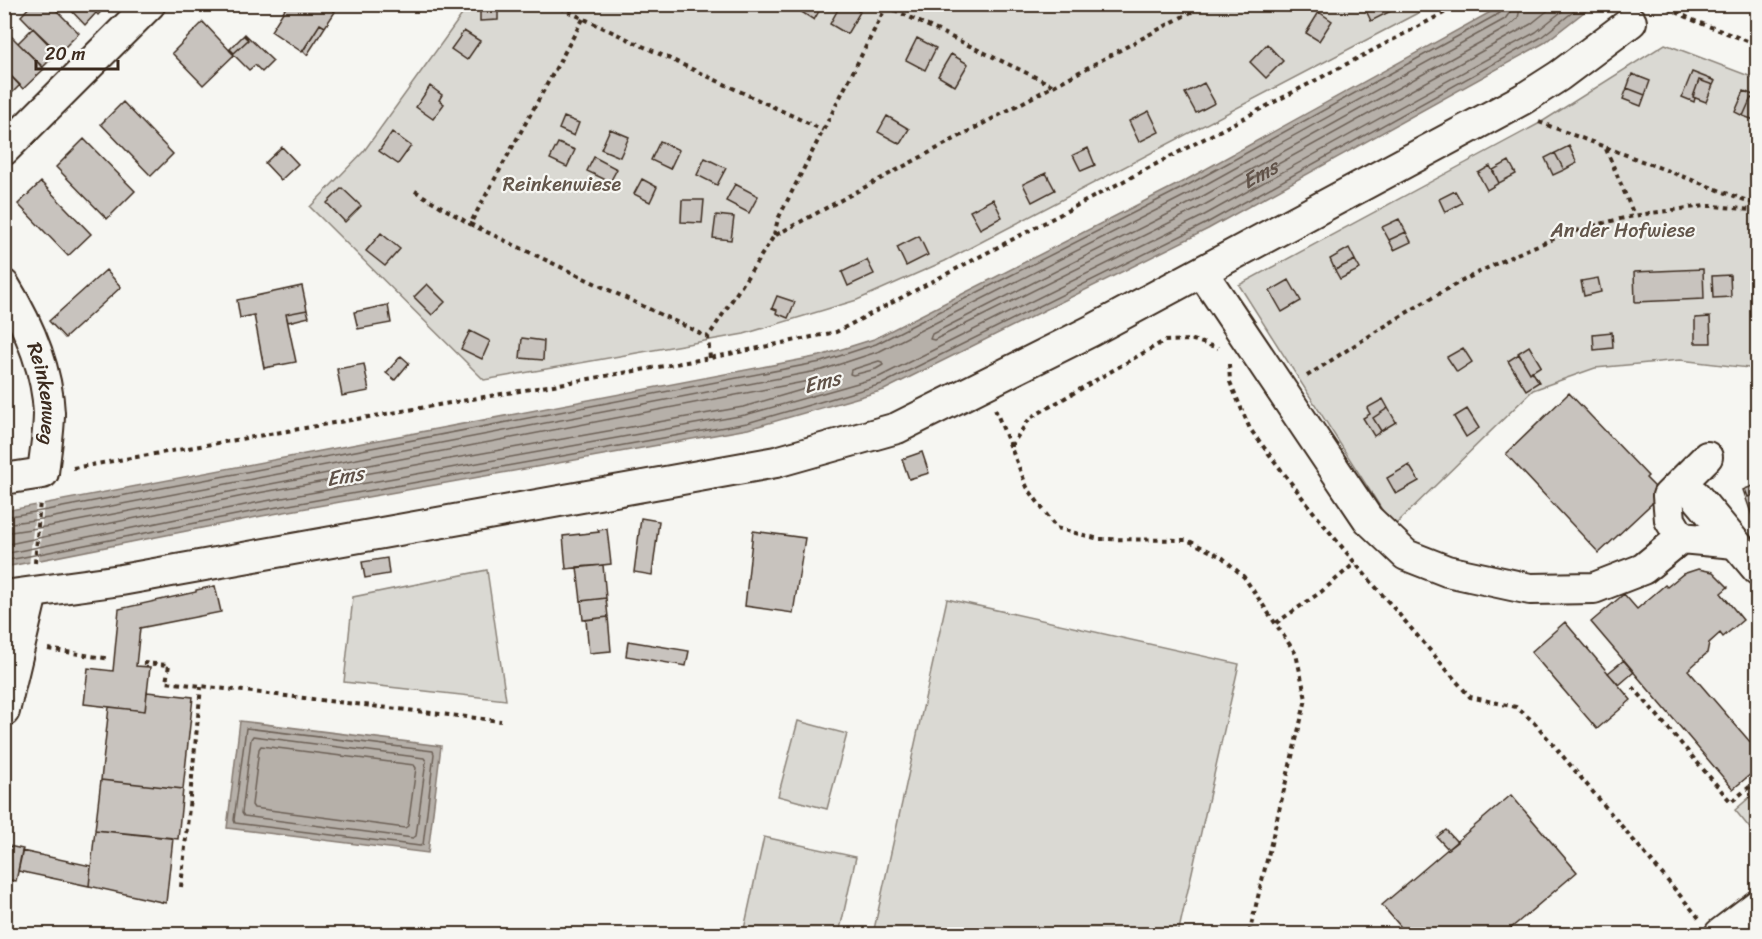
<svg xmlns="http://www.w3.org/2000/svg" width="1762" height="939" viewBox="0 0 1762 939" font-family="Sriracha,sans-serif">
<rect width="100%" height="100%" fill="#f6f6f2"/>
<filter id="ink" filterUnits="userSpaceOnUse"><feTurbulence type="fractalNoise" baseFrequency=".0167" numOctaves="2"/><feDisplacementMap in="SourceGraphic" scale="12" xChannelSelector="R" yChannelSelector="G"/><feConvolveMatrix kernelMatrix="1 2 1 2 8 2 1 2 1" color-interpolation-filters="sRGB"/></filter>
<g filter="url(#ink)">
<path fill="#dad9d3" stroke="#8a8278" stroke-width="1.5" d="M469 5H1433L945 261 857 300 744 334 484 380 310 207 364 151Z
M1665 44 1757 79V369L1680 360 1595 368 1533 390 1393 527 1239 285 1540 123Z
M487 570 506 700 344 682 353 597Z
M947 599 1239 664 1178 934H873Z
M798 721 847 734 827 809 778 796Z
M1757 791V837L1735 810Z
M764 837 856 857 839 934H743Z"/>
<path fill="#b6b0a9" stroke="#857a71" stroke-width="1.5" d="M1503 5H1593L1544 43 1208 229 884 390 748 429 262 516 5 567V511L820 356 874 339 1186 180Z
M240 721 441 746 428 853 227 828Z"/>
<path fill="#f6f6f2" d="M44 502 38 564 29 566 36 503Z"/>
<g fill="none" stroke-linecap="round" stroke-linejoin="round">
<g stroke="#6c6056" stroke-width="1.5">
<path id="s1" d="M1521 4 1518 18 1508 27 1196 200 932 334 930 339 934 340 1197 209 1531 24 1556 4"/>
<path d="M879 361 882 362 883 365 876 369 853 375 850 374 851 370Z"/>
<path d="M4 517 47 510 821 362 876 344 1188 185 1500 13 1504 4"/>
<path d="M4 524 49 518 822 370 880 351 1192 192 1505 19 1510 12 1512 4"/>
<path d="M4 533 51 526 814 380 818 383 815 386 743 407 258 493 4 545"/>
<path d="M4 554 260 502 745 415 879 377 1201 217 1536 32 1571 4"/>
<path d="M4 561 261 510 747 423 882 384 1205 224 1540 38 1583 4"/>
<path d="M246 728 433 751 434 754 423 845 420 846 235 823 234 820Z"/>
<path d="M253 736 424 758 426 761 416 836 413 838 244 816 242 813 251 739Z"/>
<path d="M261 746 414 765 416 768 408 826 405 828 254 808 252 805 259 749Z"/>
</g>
</g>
<path fill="#c8c3be" stroke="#3b2a1e" stroke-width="1.5" d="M32 4H50L79 33 58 54 21 16Z
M65 4H88L96 13 85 25Z
M88 4H108L98 15Z
M288 4H324L335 12 325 27 320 24 302 52 271 31Z
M480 4H498V20L480 21Z
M804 4H823L814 20 800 11Z
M841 4H847L860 12 847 34 830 24Z
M1363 4H1388L1391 11 1371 21Z
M1319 12 1332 21 1319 41 1306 33Z
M203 22 234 55 203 85 172 53Z
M320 24 325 27 307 55 303 51Z
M33 28 58 52 43 67 18 43Z
M6 31 44 69 23 89 4 69V33Z
M464 31 480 41 467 60 451 49Z
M245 34 248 40 234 53 230 49Z
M246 35 273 61 262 72 255 65 249 70 229 50 234 53 248 40 244 36Z
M917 38 936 48 925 70 906 60Z
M1267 44 1283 61 1266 78 1250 62Z
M951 54 968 64 955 86 938 76Z
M4 69 20 85 8 97 4 93Z
M1692 72 1715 81 1713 85 1699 80 1693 97 1695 98 1694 102 1682 97Z
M1632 74 1650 81 1645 95 1627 88Z
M1699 80 1713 85 1706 102 1693 97Z
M1204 83 1215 103 1196 113 1185 93Z
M430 86 442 95 439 100 444 104 433 119 416 107Z
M1627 88 1645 95 1641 106 1623 99Z
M1744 91 1758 97 1756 100 1751 98 1743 116 1735 112Z
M1751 98 1758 101 1757 121 1743 116Z
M123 102 173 154 151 176 101 124Z
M1149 111 1159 132 1139 142 1129 121Z
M887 116 909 129 900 144 878 132Z
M564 117 579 123 574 136 559 129Z
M610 129 629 137 620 157 601 149Z
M392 132 411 146 398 164 379 151Z
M84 139 135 191 107 219 56 167Z
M660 141 679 150 670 169 651 160Z
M558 143 575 150 567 167 550 159Z
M1569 146 1577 163 1564 170 1555 153Z
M282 147 298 164 281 180 265 163Z
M1088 148 1095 165 1081 171 1073 155Z
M1555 153 1564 170 1553 175 1545 158Z
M594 157 617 169 610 182 587 171Z
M705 158 726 168 717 185 697 175Z
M1509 161 1516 174 1499 183 1493 170Z
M1490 166 1499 183 1487 190 1478 173Z
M1046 173 1055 190 1032 202 1023 184Z
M642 179 657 187 650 202 634 194Z
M41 182 91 234 68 256 18 204Z
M735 184 758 196 749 213 726 201Z
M342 188 361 206 345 222 327 203Z
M1455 191 1462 203 1445 212 1439 199Z
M993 199 1002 217 980 229 970 211Z
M682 200H704L702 223 681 222Z
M716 215 734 217 731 240 713 238Z
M1399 219 1406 232 1389 240 1382 227Z
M1406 232 1411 242 1394 250 1389 240Z
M381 233 400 249 385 266 366 251Z
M919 236 928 255 906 266 897 247Z
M1349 248 1355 260 1335 270 1330 259Z
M867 260 874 274 848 286 842 272Z
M1355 260 1360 269 1340 279 1335 270Z
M1703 269 1704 299 1635 302 1634 272Z
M106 270 121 287 65 338 49 321Z
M1730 275 1731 297 1713 298 1712 276Z
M1598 278 1601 292 1584 296 1581 281Z
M1289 280 1301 301 1282 312 1270 291Z
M427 284 445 302 432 315 414 297Z
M302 286 307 310 286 314 296 362 264 368 254 315 240 318 237 300Z
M777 296 795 302 788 318 776 313 777 310 772 308Z
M388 305 391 323 358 329 354 312Z
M307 310 309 317 288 322 286 314Z
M1710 317 1711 343H1695V318Z
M470 331 490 341 482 359 461 349Z
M1612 332 1613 348 1594 350 1593 334Z
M522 338 544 341 543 360 520 358Z
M1529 346 1541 366 1530 373 1518 353Z
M1463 348 1472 362 1457 372 1447 357Z
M1519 354 1530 373 1532 371 1539 382 1526 390 1508 361Z
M401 356 409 363 395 380 386 373Z
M364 364 369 391 342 396 337 369Z
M1569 393 1648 476 1646 478 1662 494 1599 553 1506 454Z
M1383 399 1388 408 1373 418 1381 431 1374 436 1363 418 1370 414 1367 408Z
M1388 408 1396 422 1381 431 1373 418Z
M1467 409 1479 428 1466 437 1454 417Z
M922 452 929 473 909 479 902 459Z
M1409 465 1419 481 1396 494 1387 478Z
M1758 484V493L1748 497 1745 489Z
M1745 489 1748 497 1758 493V526L1756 527 1743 490Z
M641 518 659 521 652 575 634 572Z
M607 529 611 564 566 569 563 536 599 532 598 530Z
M753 531 805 538 793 613 745 606Z
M387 558 389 574 365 578 362 562Z
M603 565 606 598 581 601 577 567Z
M1698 569 1713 572 1728 587 1721 593 1743 620 1723 637 1720 633 1709 643 1707 653 1688 670 1758 751V768L1733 789 1591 622 1624 594 1637 609 1665 585 1667 587 1683 574Z
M215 586 221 612 140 628 136 666 150 667 145 711 84 704 88 668 113 671 119 609 196 592V590Z
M606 598 608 617 583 620 581 601Z
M608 617 611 651 589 653 586 620Z
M1565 622 1631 700 1597 729 1531 652Z
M628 641 689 651 686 666 626 656Z
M1624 660 1634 672 1619 685 1608 673Z
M147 692 193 697 183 789 101 780 109 707 145 711Z
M101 780 183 789 178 839 95 830Z
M1511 795 1577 872 1504 934H1407L1382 905Z
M95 830 173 838 166 903 89 886Z
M1446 830 1457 842 1448 849 1437 837Z
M4 845 23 849 16 881 4 879Z
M22 851 91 866 89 886 18 871Z"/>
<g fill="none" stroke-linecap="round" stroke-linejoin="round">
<defs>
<g id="minor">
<path d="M4 150 150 4"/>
<path d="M1202 272 1368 519 1406 555 1447 571 1530 589 1594 588 1643 569 1681 538 1735 543"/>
<path id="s2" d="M4 285C28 324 47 367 49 413 49 432 45 454 43 473L4 479"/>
<path d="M1695 495 1758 570"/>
<path d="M1681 538 1670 520 1668 496 1707 457"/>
<path d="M4 596 121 580 776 462 897 428 1091 331 1523 99 1559 76 1631 22"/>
<path d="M4 711 32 593"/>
<path d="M1720 934 1758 905"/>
</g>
</defs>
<use href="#minor" stroke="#3b2a1e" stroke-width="34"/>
<path stroke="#3b2a1e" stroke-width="4" stroke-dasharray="4.5 4.5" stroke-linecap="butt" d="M552 4 823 130
M1660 4 1695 21 1758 45
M886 6 1052 85
M583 19 470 224 708 337
M1539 122 1758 205
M1606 149 1634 215
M415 191 470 224
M774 235 778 219 886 7
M710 358 708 337 774 236 1206 4
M1229 364 1230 382 1250 429 1311 509 1355 563 1470 697 1516 707 1534 722 1699 918
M1307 376C1417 305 1534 226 1667 211 1682 209 1698 206 1712 206 1727 207 1743 209 1758 211
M995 409 1027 487 1056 528 1099 539 1187 540 1222 557 1244 577 1296 654 1306 699 1249 934
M1011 446 1030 418 1164 341 1193 340 1218 348
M73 468 710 358 836 332 1461 4
M35 563 40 501
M1276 623 1321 592 1355 563
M48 649 110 659
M143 663 169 665 166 682 501 721
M1633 687 1731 802 1758 780
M181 887 201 687"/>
<use href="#minor" stroke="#f6f6f2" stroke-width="30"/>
</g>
</g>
<g text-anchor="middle" stroke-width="4.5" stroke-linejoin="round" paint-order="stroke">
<g font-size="20" fill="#63564b" stroke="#f6f6f2">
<text x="562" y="191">Reinkenwiese</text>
<text x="1623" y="237">An der Hofwiese</text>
</g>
<g font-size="20" fill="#3b2a1e" stroke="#f6f6f2">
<text dy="7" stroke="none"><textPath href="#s2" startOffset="117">Reinkenweg</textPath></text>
</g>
<g font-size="21" font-style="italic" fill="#605248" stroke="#f6f6f2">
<text dy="7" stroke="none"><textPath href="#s1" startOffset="1056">Ems</textPath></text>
<text transform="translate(822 382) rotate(-15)" y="7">Ems</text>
<text transform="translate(345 476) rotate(-10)" y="7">Ems</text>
</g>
</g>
<rect width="1762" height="939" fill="none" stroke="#f6f6f2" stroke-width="24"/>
<rect x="12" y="12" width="1738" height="915" fill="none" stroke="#3b2a1e" stroke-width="2" filter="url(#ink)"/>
<path d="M36 60v9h82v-9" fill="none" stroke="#3b2a1e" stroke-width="3"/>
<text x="45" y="60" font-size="18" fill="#3b2a1e" stroke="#f6f6f2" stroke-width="4.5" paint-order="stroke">20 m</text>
</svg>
